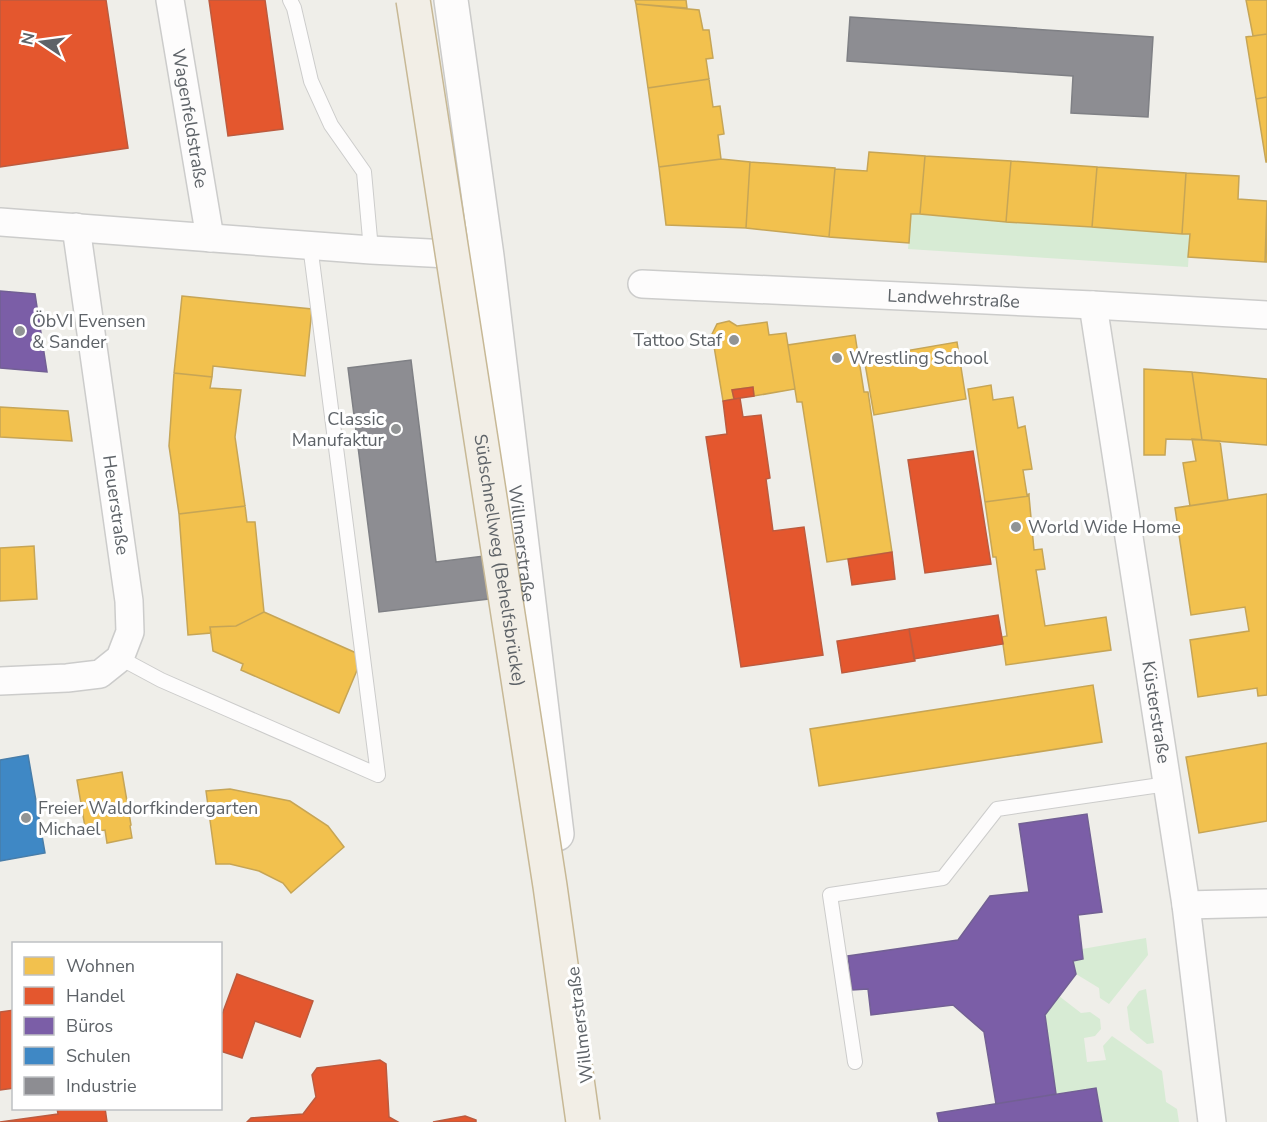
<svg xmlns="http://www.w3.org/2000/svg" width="1267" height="1122" viewBox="0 0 1267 1122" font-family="'Nunito Sans',sans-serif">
<rect width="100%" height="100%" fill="#efeee9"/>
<path fill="#d7ebd4" d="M911 214 1190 234 1188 267 908 249Z
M1146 938 1148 955 1109 1004 1100 998 1099 988 1076 974 1073 961 1083 959 1082 949Z
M1146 989 1154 1043 1147 1044 1130 1030 1127 1007 1139 991Z
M1059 996 1081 1013 1090 1012 1100 1019 1101 1029 1095 1036 1084 1038 1087 1062 1106 1060 1103 1046 1112 1036 1162 1071 1166 1102 1177 1109 1179 1122H1102L1096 1088 1056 1094 1045 1015Z"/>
<path fill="#f2c14e" stroke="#c6a556" stroke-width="1.5" d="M635 0H686L687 8 636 4Z
M1246 0H1267V34L1253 36Z
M636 4 699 10 703 30H709L713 58 706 59 709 79 648 88Z
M1267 34V97L1256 99 1246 37Z
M709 79 713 107 720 106 724 134 718 135 721 159 659 167 648 88Z
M1267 97V162H1266L1256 99Z
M869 152 925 156 920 214H911L909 243 829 237 835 169 867 171Z
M925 156 1011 161 1006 222 920 214Z
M721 159 750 162 746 228 666 225 659 167Z
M1011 161 1097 167 1092 227 1006 222Z
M750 162 835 168 829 237 746 228Z
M1097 167 1186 173 1182 234 1092 227Z
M1186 173 1239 176 1238 199 1267 201 1265 262 1188 257 1190 234H1182Z
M1267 223V262H1265Z
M182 296 312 309 305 376 213 366 212 377 174 373Z
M729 321 737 326 767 322 769 335 786 333 795 389 754 396 753 387 732 390 734 399 723 401 712 334 717 324Z
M855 335 864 392H868L892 552 827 562 802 402H797L788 345Z
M957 342 966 399 874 415 864 358Z
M1144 369 1192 372 1202 440 1166 439 1165 455H1144Z
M1192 372 1267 379V445L1202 440Z
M174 373 212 377 210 388 241 390 235 437 245 506 179 514 169 446Z
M991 385 993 400 1013 397 1018 428 1025 426 1032 469 1023 470 1027 495 1029 494V496L985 502 968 389Z
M0 407 68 411 72 441 0 437Z
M1192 439 1220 441 1228 500 1190 506 1183 463 1196 461Z
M1267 494V695L1258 696 1257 688 1198 697 1190 640 1249 631 1245 607 1191 615 1175 508Z
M1029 496 1034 550 1042 549 1045 569 1036 570 1045 626 1106 617 1111 650 1006 665 1002 637 1007 636 996 557H993L985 502Z
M245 506 247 522H255L264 612 236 626 210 627 211 633 188 635 179 514Z
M34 546 37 599 0 601V548Z
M264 612 363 656 339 713 241 670 243 664 213 651 210 627 236 626Z
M1093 685 1102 742 819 786 810 729Z
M1267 743V821L1199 833 1186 757Z
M122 772 131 825 130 826 132 838 107 843 105 830 86 833 77 780Z
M230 789 290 801 328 826 344 847 291 893 283 883 259 871 230 864H216L206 791Z"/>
<path fill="#e4572e" stroke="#bc5b3f" stroke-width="1.5" d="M0 0H106L128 148 0 167Z
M209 0H265L283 129 228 136Z
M753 387 754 396 734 399 732 390Z
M740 398 743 417 761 415 770 478 766 479 773 531 804 527 823 655 741 667 706 437 727 434 723 401Z
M973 451 991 564 925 573 908 460Z
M892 552 895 579 852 585 848 559Z
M998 615 1003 644 914 659 909 629Z
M909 629 915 661 842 673 837 641Z
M237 974 313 1001 300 1037 255 1021 242 1058 220 1051V1020Z
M14 1010V1088L0 1090V1012Z
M380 1060 386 1064 389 1117 398 1122H247L251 1118 303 1114 316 1097 312 1075 317 1068Z
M57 1108 75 1110 105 1108 107 1122H0L58 1114Z
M465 1116 476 1120V1122H433Z"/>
<path fill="#7b5ea7" stroke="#726094" stroke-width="1.5" d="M0 291 35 294 47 372 0 368Z
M1087 814 1102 912 1078 915 1083 959 1073 961 1076 974 1045 1015 1056 1094 996 1104 984 1032 953 1005 871 1015 868 989 852 990 848 956 958 940 990 896 1029 892 1019 824Z
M1096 1088 1102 1122H939L937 1113Z"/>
<path fill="#3f88c5" stroke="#487da9" stroke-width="1.5" d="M28 755 45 853 0 861V760Z"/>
<path fill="#8d8d92" stroke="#7f8085" stroke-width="1.5" d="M850 17 1153 37 1148 117 1071 113 1073 76 847 61Z
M411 360 436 562 492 555 497 598 379 612 348 368Z"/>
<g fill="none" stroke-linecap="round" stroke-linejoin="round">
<defs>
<path id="service" d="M290 0 294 8 311 81 331 125 364 172 371 250
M120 658 161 680 378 775 310 245
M855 1062 830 895 943 878 997 809 1167 784"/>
<g id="minor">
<path id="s1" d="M170 0 210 238"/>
<path d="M0 222 371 250 487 256"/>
<path id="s2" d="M642 284 1093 305 1267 315"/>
<path id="s3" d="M1093 305 1186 905 1212 1122"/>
<path d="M0 681 67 678 100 674 120 658 130 632 129 601 76 227"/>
<path d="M1186 905 1267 903"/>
</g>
<g id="secondary">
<path id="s4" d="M451 0 487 256 557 834"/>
</g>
</defs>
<use href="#service" stroke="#cccccb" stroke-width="16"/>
<use href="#minor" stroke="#cccccb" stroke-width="30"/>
<use href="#secondary" stroke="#cbcbca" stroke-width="36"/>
<use href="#service" stroke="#fdfcfc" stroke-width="14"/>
<use href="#minor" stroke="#fdfcfc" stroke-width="27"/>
<use href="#secondary" stroke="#fdfcfc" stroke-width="33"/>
<defs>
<g id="trunk-bridge">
<path id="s5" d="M413 0 550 886 583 1122"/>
</g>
</defs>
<use href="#trunk-bridge" stroke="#c7b895" stroke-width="36" stroke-linecap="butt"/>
<use href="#trunk-bridge" stroke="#f2eee6" stroke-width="33"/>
</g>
<g fill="#919495" stroke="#fff" stroke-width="2">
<circle cx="20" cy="331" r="6"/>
<circle cx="734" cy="340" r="6"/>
<circle cx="837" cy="358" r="6"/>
<circle cx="396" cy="429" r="6"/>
<circle cx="1016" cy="527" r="6"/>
<circle cx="26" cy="818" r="6"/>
</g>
<g text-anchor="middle" stroke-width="6" stroke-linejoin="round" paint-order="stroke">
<g font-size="18" fill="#5e6368" stroke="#fff">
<text dy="6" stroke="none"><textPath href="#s1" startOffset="120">Wagenfeldstraße</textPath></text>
<text dy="6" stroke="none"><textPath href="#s2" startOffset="312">Landwehrstraße</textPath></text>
<text transform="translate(116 505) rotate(82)" y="6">Heuerstraße</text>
<text dy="6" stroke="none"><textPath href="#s4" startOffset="548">Willmerstraße</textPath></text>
<text dy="6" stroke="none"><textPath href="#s5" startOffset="567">Südschnellweg (Behelfsbrücke)</textPath></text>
<text dy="6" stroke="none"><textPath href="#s3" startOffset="412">Küsterstraße</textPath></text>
<text transform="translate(580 1025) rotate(-97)" y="6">Willmerstraße</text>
</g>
<g font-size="18" fill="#5e6368" stroke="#fff" text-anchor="start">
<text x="32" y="327">ÖbVI Evensen<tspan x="32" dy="21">&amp; Sander</tspan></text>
<text x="722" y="346" text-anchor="end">Tattoo Staf</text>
<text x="849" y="364">Wrestling School</text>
<text x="384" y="425" text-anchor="end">Classic<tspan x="384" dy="21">Manufaktur</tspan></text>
<text x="1028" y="533">World Wide Home</text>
<text x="38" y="814">Freier Waldorfkindergarten<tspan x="38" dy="21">Michael</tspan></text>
</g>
</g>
<rect x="12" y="942" width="210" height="168" fill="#ffffff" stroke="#bfc1c3" stroke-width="1.5"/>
<rect x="24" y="957" width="30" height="18" fill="#f2c14e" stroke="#bfc1c3" stroke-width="1.5"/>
<text x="66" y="972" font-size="18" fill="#5e6368">Wohnen</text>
<rect x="24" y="987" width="30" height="18" fill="#e4572e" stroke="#bfc1c3" stroke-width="1.5"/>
<text x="66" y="1002" font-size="18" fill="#5e6368">Handel</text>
<rect x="24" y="1017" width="30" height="18" fill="#7b5ea7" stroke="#bfc1c3" stroke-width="1.5"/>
<text x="66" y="1032" font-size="18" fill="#5e6368">Büros</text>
<rect x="24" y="1047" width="30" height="18" fill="#3f88c5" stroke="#bfc1c3" stroke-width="1.5"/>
<text x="66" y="1062" font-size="18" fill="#5e6368">Schulen</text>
<rect x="24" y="1077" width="30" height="18" fill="#8d8d92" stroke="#bfc1c3" stroke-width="1.5"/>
<text x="66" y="1092" font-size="18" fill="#5e6368">Industrie</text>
<g transform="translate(42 42) rotate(283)" stroke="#ffffff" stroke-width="4.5" paint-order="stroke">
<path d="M0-4.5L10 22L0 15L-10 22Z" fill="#5e6368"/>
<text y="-9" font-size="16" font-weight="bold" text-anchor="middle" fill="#5e6368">N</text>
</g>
</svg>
